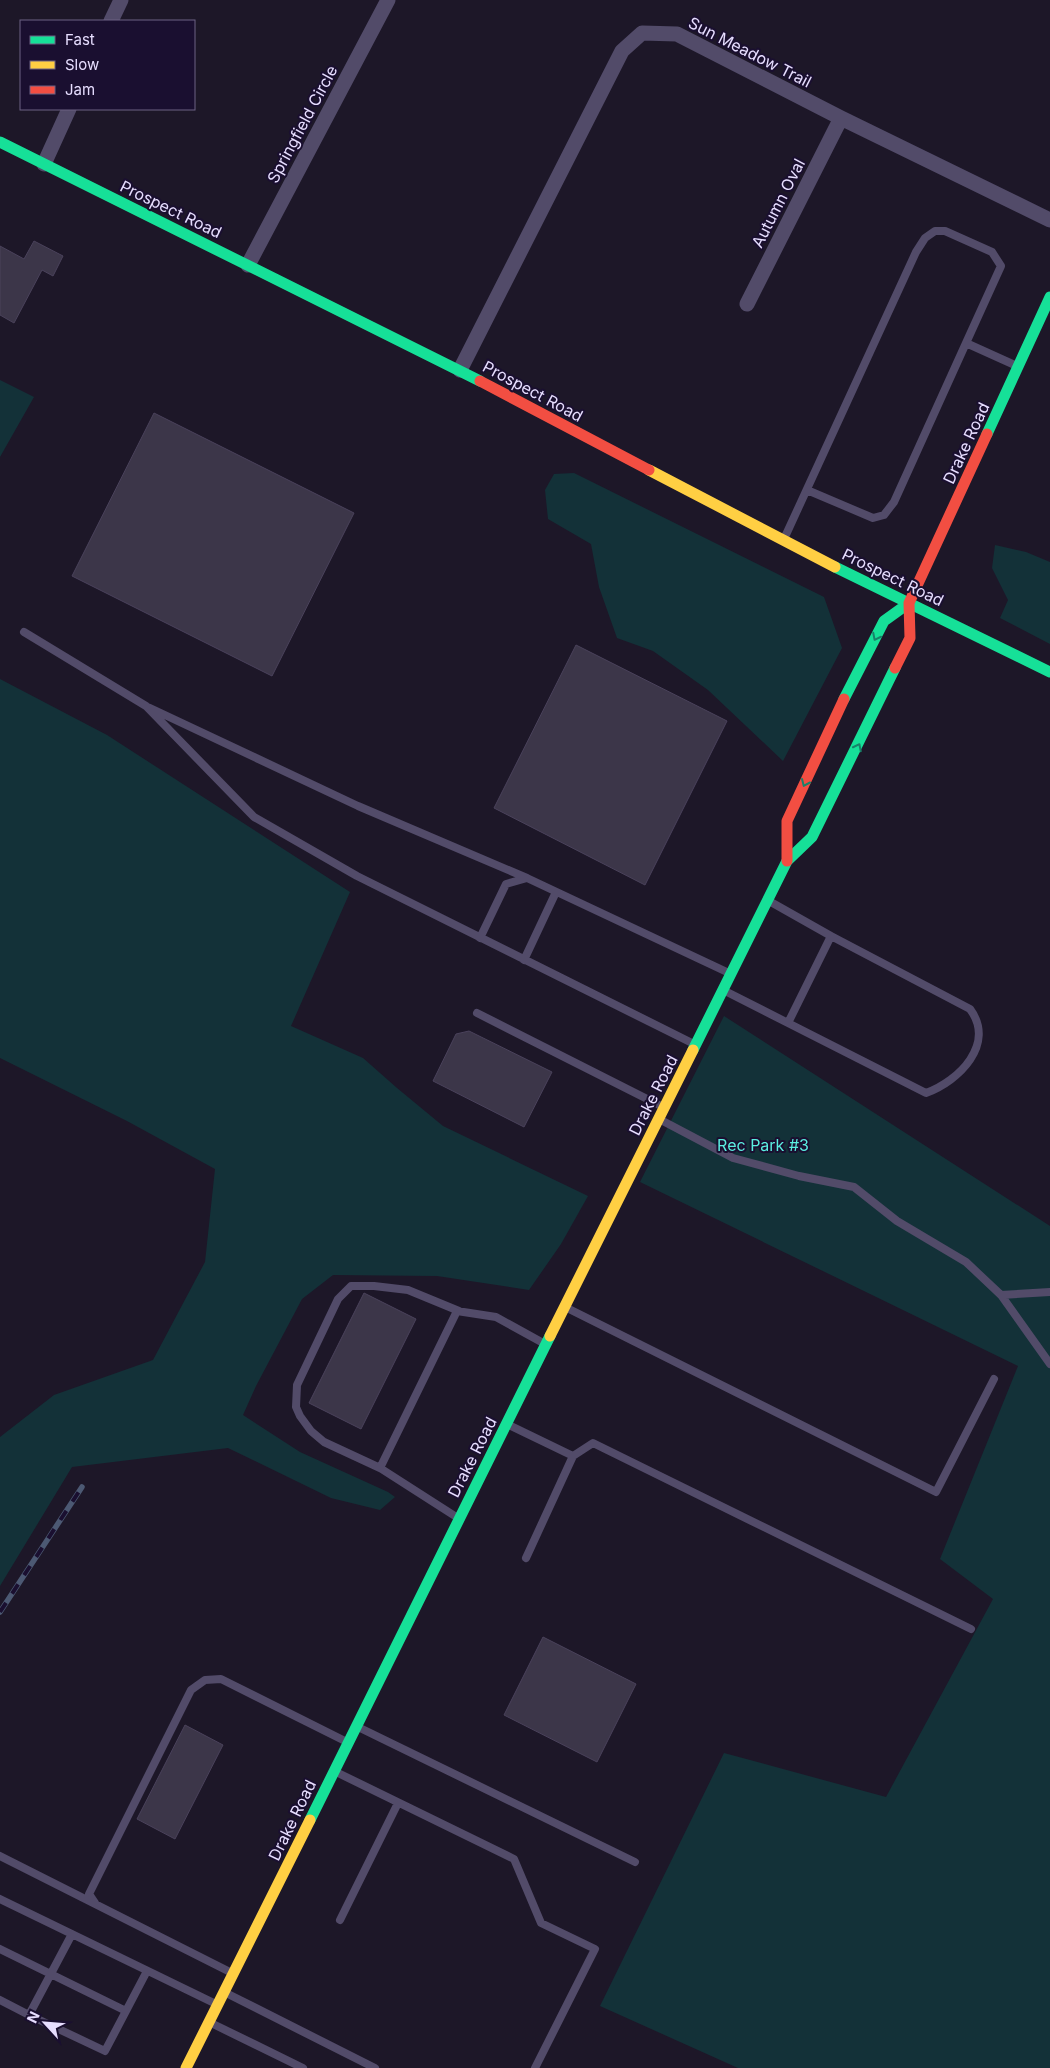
<svg xmlns="http://www.w3.org/2000/svg" width="1050" height="2068" viewBox="0 0 1050 2068" font-family="Inter,sans-serif">
<rect width="100%" height="100%" fill="#1d1728"/>
<path fill="#133138" d="M0 380 34 397 0 457Z
M574 473 824 597 842 648 783 761 708 690 653 651 617 638 599 587 591 544 548 519 545 490 554 474Z
M995 545 1026 552 1050 562V644L1000 618 1008 600 992 568Z
M0 679 107 735 350 892 291 1026 363 1058 397 1088 443 1126 588 1196 561 1244 529 1290 437 1276 333 1275 302 1299 256 1386 243 1415 300 1452 388 1492 395 1497 380 1510 331 1498 228 1448 72 1467 0 1586V1437L54 1395 153 1360 205 1262 215 1169 127 1121 0 1058Z
M724 1016 1050 1226V2068H738L600 2006 724 1753 886 1797 993 1599 940 1559 1018 1366 640 1182Z"/>
<path fill="#3c3649" stroke="#4a425b" d="M34 241 63 256 53 276 42 270 14 323 0 315V246L24 259Z
M154 413 354 513 272 676 72 576Z
M576 645 727 721 645 885 494 808Z
M469 1031 552 1072 524 1127 433 1081 456 1034Z
M364 1293 416 1319 361 1429 309 1403Z
M543 1637 636 1684 597 1762 504 1715Z
M185 1725 223 1745 175 1839 137 1819Z"/>
<g fill="none" stroke-linecap="round" stroke-linejoin="round">
<path stroke="#524b69" stroke-width="8" d="M807 490 873 518 884 515 894 502 966 343
M784 539 916 252 925 238 935 231H945L992 252 1001 266 966 343 1017 366
M24 632 146 706 254 817 357 876 694 1044
M150 708 358 806 527 878
M480 938 506 884 527 878 729 973
M524 960 556 892
M725 991 788 1023 831 936 769 901
M477 1013 663 1107
M788 1023 926 1093C959 1081 996 1044 970 1009L831 936
M659 1119 733 1158 799 1176 854 1187 897 1221 966 1262 1001 1295
M1050 1292 1001 1295 1050 1364
M567 1308 936 1492 994 1379
M509 1425 573 1456 593 1443 971 1629
M380 1468 324 1442 311 1431 300 1416 296 1407 297 1385 338 1299 351 1286H374L408 1290 459 1311
M458 1518 380 1468 457 1311 496 1317 545 1344
M526 1558 573 1456
M358 1727 635 1862
M334 1771 514 1859 541 1923 595 1949 535 2068
M0 1856 232 1973
M0 1899 216 2004
M95 1903 89 1894 191 1690 205 1680 221 1679 347 1742
M340 1920 398 1803
M0 1949 126 2011
M226 1993 375 2068
M0 2000 29 2015 72 1934
M29 2015 105 2051 147 1971
M211 2023 303 2068"/>
<path stroke="#524b69" stroke-width="15" d="M111 21 121 0
M44 164 69 109
M248 265 388 0
M747 304 841 118
M460 370 622 51 642 33 677 34 841 118 1050 220"/>
<path stroke="#16e098" stroke-width="11" d="M0 142 480 381
M987 434 1050 297
M835 567 1050 672
M844 699 884 621 909 603
M693 1050 787 861 812 837 895 668
M310 1820 550 1336"/>
<path stroke="#ffcf43" stroke-width="11" d="M649 470 835 567
M550 1336 693 1050
M186 2068 310 1820"/>
<path stroke="#f24e42" stroke-width="11" d="M480 381 649 470
M895 668 910 638 909 603 987 434
M787 861V821L844 699"/>
<defs>
<path id="rail" d="M0 1612 82 1487"/>
</defs>
<use href="#rail" stroke="#4c5973" stroke-width="5.5"/>
<use href="#rail" stroke="#1a0f30" stroke-width="4" stroke-dasharray="11" stroke-linecap="butt"/>
</g>
<defs><path id="oneway-chevron" d="M-2-3.5L2.5 0L-2 3.5" fill="none" stroke-width="1.6" stroke-linecap="round" stroke-linejoin="round" transform="scale(1.25)"/></defs>
<g stroke="#188269">
<use href="#oneway-chevron" transform="translate(876 637) rotate(117)"/>
<use href="#oneway-chevron" transform="translate(858 747) rotate(-63)"/>
<use href="#oneway-chevron" transform="translate(805 783) rotate(114)"/>
</g>
<g text-anchor="middle" stroke-width="4" stroke-linejoin="round" paint-order="stroke">
<g font-size="16" fill="#e7deff" stroke="#1a0f30">
<text transform="translate(750 52) rotate(27)" y="6">Sun Meadow Trail</text>
<text transform="translate(302 124) rotate(-62)" y="6">Springfield Circle</text>
<text transform="translate(778 203) rotate(-63)" y="6">Autumn Oval</text>
<text transform="translate(171 209) rotate(26)" y="6">Prospect Road</text>
<text transform="translate(533 391) rotate(28)" y="6">Prospect Road</text>
<text transform="translate(966 443) rotate(-65)" y="6">Drake Road</text>
<text transform="translate(893 577) rotate(26)" y="6">Prospect Road</text>
<text transform="translate(653 1095) rotate(-63)" y="6">Drake Road</text>
<text transform="translate(472 1457) rotate(-63)" y="6">Drake Road</text>
<text transform="translate(292 1820) rotate(-64)" y="6">Drake Road</text>
</g>
<g font-size="16" fill="#5beee0" stroke="#1a0f30">
<text x="763" y="1151">Rec Park #3</text>
</g>
</g>
<rect x="20" y="20" width="175" height="90" fill="#1a0f30" stroke="#6c6283"/>
<rect x="30" y="36" width="25" height="8" fill="#16e098" stroke="#6c6283"/>
<text x="65" y="45" font-size="15" fill="#e7deff">Fast</text>
<rect x="30" y="61" width="25" height="8" fill="#ffcf43" stroke="#6c6283"/>
<text x="65" y="70" font-size="15" fill="#e7deff">Slow</text>
<rect x="30" y="86" width="25" height="8" fill="#f24e42" stroke="#6c6283"/>
<text x="65" y="95" font-size="15" fill="#e7deff">Jam</text>
<g transform="translate(45 2023) rotate(296)" stroke="#1a0f30" stroke-width="4" paint-order="stroke">
<path d="M0-4L9 19L0 12L-9 19Z" fill="#e7deff"/>
<text y="-8" font-size="14" font-weight="bold" text-anchor="middle" fill="#e7deff">N</text>
</g>
</svg>
